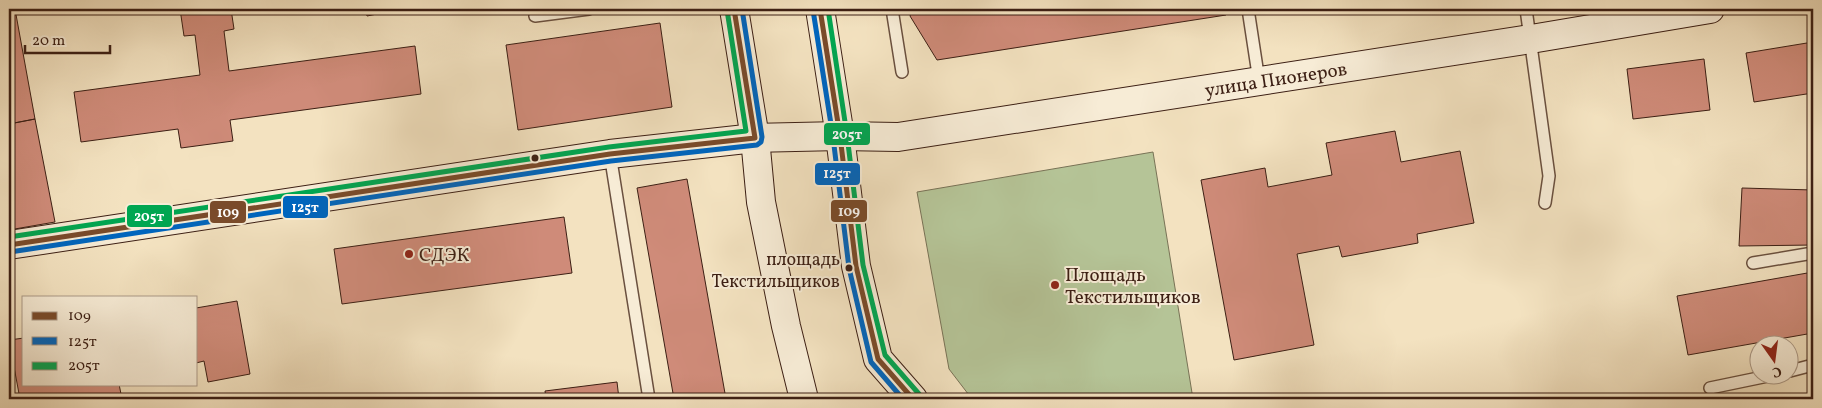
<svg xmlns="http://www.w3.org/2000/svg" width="1822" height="408" viewBox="0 0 1822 408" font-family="Vollkorn,serif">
<rect width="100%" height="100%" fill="#f3e2c0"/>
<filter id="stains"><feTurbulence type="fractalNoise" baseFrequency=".004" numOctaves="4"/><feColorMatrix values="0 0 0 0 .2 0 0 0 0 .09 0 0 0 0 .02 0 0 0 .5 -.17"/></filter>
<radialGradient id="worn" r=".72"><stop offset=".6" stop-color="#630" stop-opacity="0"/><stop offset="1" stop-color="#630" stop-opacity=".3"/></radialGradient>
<path fill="#b5c497" stroke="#787256" d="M1153 152 1193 399H972L949 369 917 192Z"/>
<path fill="#cf8b79" stroke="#3c1f14" d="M9 9H15L35 119 9 124Z
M180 9H231L234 29 224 31 229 71 415 46 421 94 230 120 233 141 181 148 178 129 81 142 74 92 200 75 195 35 184 36Z
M365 9H397V10L367 16Z
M912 9H1225L1226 15 937 60 910 16Z
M660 23 672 107 518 130 506 45Z
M1813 42V93L1754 102 1746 53Z
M1704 59 1710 110 1633 119 1627 69Z
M35 119 55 222 9 230V124Z
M1395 131 1401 162 1460 151 1474 223 1417 234 1418 243 1342 257 1339 246 1297 254 1314 345 1234 360 1201 180 1265 168 1268 187 1332 175 1326 143Z
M687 179 726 399H674L637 188Z
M1742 188 1813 190V245L1739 246Z
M564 217 572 273 342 304 334 249Z
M1813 272V333L1688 355 1677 296Z
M237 301 250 374 208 382 204 361 196 363V308Z
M24 338V384H119L122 399H20L9 340Z
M617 382 619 399H546L545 391Z
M1813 396V399H1797Z"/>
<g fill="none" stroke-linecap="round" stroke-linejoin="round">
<defs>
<path id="lane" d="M892 9 902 72
M1248 9 1259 81
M1526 9 1549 176 1545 203
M535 16 589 9
M610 154 649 399
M1753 263 1813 253
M1790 371 1813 365
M1710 388 1768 376"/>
<g id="secondary">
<path d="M734 9 755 138 761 202 786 326 804 399"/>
<path d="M820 9 840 136 856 266 878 359 913 399"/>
<path id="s1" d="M9 245 610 154 755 138 840 136 898 137 1531 39 1710 9"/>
</g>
</defs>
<use href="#lane" stroke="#6a503f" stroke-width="14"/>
<use href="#secondary" stroke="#3c1f14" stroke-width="30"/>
<use href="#lane" stroke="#f7ecd6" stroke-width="11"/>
<use href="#secondary" stroke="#f7ecd6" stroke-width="28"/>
<defs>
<path id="bus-1" d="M820 9 840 136 856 266 878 359 913 399
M9 245 610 154 755 138 734 9"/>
<path id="bus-2" d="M813 10 833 137 849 268 871 362 903 399
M10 252 611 161 757 145 761 142 762 137 742 9"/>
<path id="bus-3" d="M828 9 847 135 863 265 885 355 919 394
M9 237 609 147 746 131 727 10"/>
</defs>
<use href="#bus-1" stroke="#f7ecd6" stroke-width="9"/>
<use href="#bus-2" stroke="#f7ecd6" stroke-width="9"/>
<use href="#bus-3" stroke="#f7ecd6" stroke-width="9"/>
<use href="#bus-1" stroke="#7a4b2a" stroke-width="5"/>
<use href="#bus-2" stroke="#0065bd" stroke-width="5"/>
<use href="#bus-3" stroke="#00a651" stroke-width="5"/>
</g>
<g fill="#3c1f14" stroke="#f7ecd6" stroke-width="2">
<circle cx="535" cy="158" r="4.5"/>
<circle cx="849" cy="268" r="4.5"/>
</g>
<g fill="#8f2418" stroke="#f7ecd6" stroke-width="2">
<circle cx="409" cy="254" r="5"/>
<circle cx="1055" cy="285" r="5"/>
</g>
<g text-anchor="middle" stroke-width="4" stroke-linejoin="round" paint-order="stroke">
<g font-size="18" fill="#3c1f14" stroke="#f7ecd6" text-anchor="end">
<text x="840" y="265">площадь<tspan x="840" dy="22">Текстильщиков</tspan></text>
</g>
<g font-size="19" fill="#3c1f14" stroke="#f7ecd6">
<text dy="7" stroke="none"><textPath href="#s1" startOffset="1279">улица Пионеров</textPath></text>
</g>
<g font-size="19" fill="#3c1f14" stroke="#f7ecd6" text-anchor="start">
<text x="419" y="261">СДЭК</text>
<text x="1065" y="281">Площадь<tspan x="1065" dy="22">Текстильщиков</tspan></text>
</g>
</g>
<g stroke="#f7ecd6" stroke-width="2">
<rect x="823" y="122" width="48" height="24" rx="5" fill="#00a651"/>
<rect x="814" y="162" width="47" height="24" rx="5" fill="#0065bd"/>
<rect x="282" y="195" width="47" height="24" rx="5" fill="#0065bd"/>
<rect x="830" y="199" width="38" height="24" rx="5" fill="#7a4b2a"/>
<rect x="209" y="200" width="38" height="24" rx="5" fill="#7a4b2a"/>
<rect x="126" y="204" width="47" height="24" rx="5" fill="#00a651"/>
</g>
<g font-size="14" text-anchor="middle" font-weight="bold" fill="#fff">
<text x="847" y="139">205т</text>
<text x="837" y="178">125т</text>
<text x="305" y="212">125т</text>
<text x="849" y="216">109</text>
<text x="228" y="217">109</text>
<text x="149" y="221">205т</text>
</g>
<rect width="1822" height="408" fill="none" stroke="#f3e2c0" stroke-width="30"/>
<rect x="10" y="10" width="1802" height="388" fill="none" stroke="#3c1f14" stroke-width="2.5"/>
<rect x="15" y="15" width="1792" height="378" fill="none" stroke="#3c1f14"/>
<rect x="22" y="296" width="175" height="90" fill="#f7ecd6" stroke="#ac9a88"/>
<rect x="32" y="312" width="25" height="8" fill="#7a4b2a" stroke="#ac9a88"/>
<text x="68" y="320" font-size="15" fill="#3c1f14">109</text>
<rect x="32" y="337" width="25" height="8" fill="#0065bd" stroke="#ac9a88"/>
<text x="68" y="346" font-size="15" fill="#3c1f14">125т</text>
<rect x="32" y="362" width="25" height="8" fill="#00a651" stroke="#ac9a88"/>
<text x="68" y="370" font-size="15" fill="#3c1f14">205т</text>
<g transform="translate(1774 360) rotate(166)"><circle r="24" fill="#f7ecd6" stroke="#ac9a88"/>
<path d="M0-4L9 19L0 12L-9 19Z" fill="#8f2418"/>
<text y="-8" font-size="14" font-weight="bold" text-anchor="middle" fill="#3c1f14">С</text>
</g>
<path d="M25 45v8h85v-8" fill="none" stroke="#3c1f14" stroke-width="2.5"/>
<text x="32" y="45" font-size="15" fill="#3c1f14" stroke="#f7ecd6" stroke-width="4" paint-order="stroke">20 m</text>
<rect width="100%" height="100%" filter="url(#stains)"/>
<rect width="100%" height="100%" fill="url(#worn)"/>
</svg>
